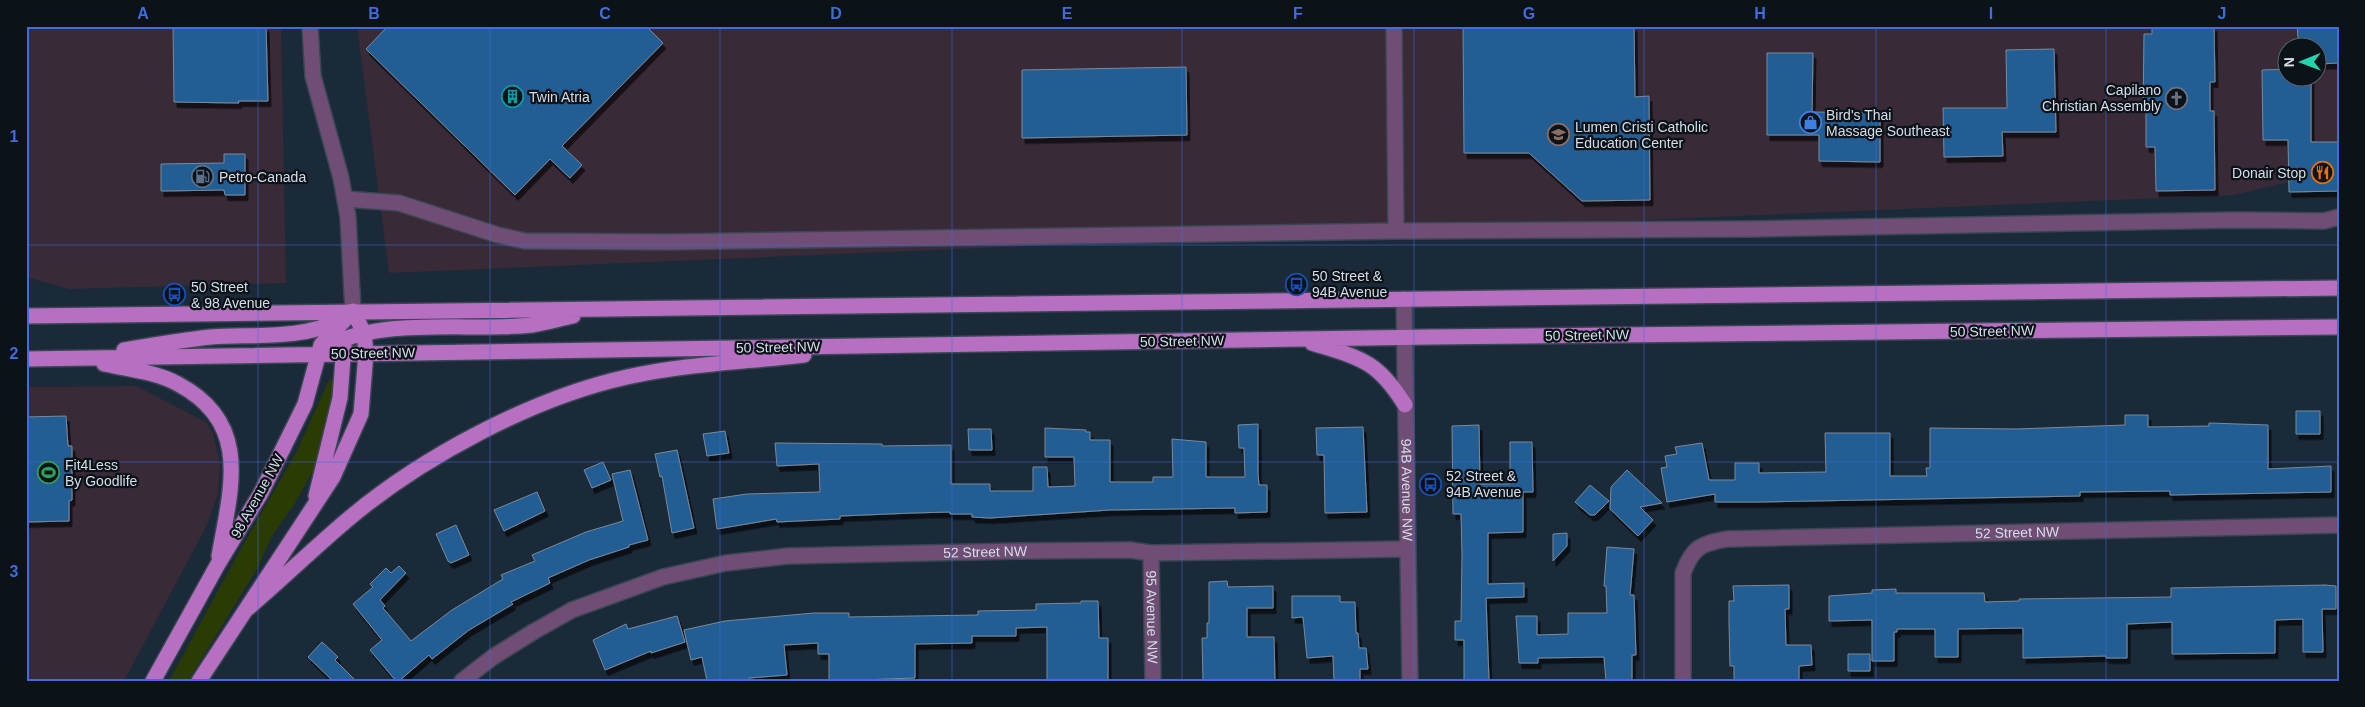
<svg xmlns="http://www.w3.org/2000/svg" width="2365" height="707" viewBox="0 0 2365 707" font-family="Helvetica,sans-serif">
<defs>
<filter id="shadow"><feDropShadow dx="3" dy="5.5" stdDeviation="0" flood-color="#0009"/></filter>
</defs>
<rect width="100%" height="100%" fill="#1b2a38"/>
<path fill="#382a37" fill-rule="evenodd" d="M26 26H281L286 283 69 289 26 277Z
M357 26H2339V170L2234 195 389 273ZM2288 48H2318V78H2288Z
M136 386 206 422 213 433 220 464 218 494 207 525 124 681H26V387Z"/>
<path fill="#2a3c03" d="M329 380 334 381 330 423 320 458 295 503 272 536 257 569 188 681H169L238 554 297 451Z"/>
<path fill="#225d93" stroke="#798a9b" filter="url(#shadow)" d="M173 26H266L268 101H238L239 103 174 102Z
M388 26H646L663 43 562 146 582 165 570 178 550 159 515 195 366 49Z
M1463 26H1634L1635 97 1649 96 1650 200 1582 201 1529 153H1464Z
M2152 26H2214L2215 82H2210V111H2214L2215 190 2156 191 2155 147H2146V112H2143L2144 34H2152Z
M2297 26H2339V63L2318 64V48H2299Z
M2054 49 2056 132H2002L2003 156 1944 157 1943 108H2007L2006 50Z
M1767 53H1813L1812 112 1880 113V162L1819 161V135H1767Z
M1186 67 1187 135 1022 138V70Z
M2288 69V78H2311V142H2339V191L2289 192 2288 140H2263L2262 70Z
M224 154H245V195H225L224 190 161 191V164L224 163Z
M2296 411H2320V434H2296Z
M2125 415H2148V427L2209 426V423L2268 425V469L2331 466V492L2170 495V491L2080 492V496L1759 502H1715V494L1667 502 1661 468 1667 467 1665 456 1677 454 1675 447 1702 443 1709 480H1735V463H1759V473L1826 472 1825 433H1890V476H1927L1926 468H1930V428L2017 429 2125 425Z
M66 416 68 446H72V500L69 501V521L26 522V417Z
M1258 424V474L1259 485H1267V512L1235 513V508L1110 510 990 518 972 517V514H950V512L912 513 840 516V519L777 522 776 519 717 529 713 499 747 494 820 492 819 464 777 466 775 443 882 444V446L951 445V484H990V491H1033V467H1047L1048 487 1075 486 1074 457H1045V428L1086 430V432H1090V440H1110V482H1153V477H1173L1172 439 1206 442V477H1245L1244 448H1239L1238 425Z
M1479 425 1480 484H1510V442H1532L1533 492H1523V532L1488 533V584L1524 583V597L1486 598 1489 681H1464V640H1455V621H1461L1462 555 1461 514H1453L1452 426Z
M1363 427 1367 512 1325 513 1324 455H1317L1316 428Z
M968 429H991L992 450H969Z
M725 431 729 453 707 456 703 434Z
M677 450 694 528 672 533 662 476 660 477 655 454Z
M603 462 611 480 592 488 584 470Z
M630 470 648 540 629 545V547L589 560 548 578 550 583 511 602 513 604 469 630 432 659 429 655 399 681H396L370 650 382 640 353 604 373 587 370 584 386 568 391 573 399 566 406 573 380 600 385 606 383 608 411 641 452 610 503 579 501 575 535 561 532 555 586 532 623 521 612 474Z
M1627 470 1662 503 1640 507 1653 520 1638 536 1610 509 1611 487Z
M1590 485 1609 501 1595 515H1590L1575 502Z
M537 492 545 511 504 531 494 510Z
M456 525 469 555 451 563 448 561 436 534Z
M1567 533V546L1553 561V534Z
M1607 547 1634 549 1630 595H1634L1636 655H1632V681H1606L1604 657 1538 658V663H1519L1516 616H1537V635L1568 634V613H1607L1606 586H1604Z
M1227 581 1228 587 1273 586V608H1247V637H1274L1275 681H1203L1202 638H1207V623H1209V582Z
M1789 585V609H1785L1786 645H1811L1812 665 1799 666V681H1734V666H1730L1729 623V601H1734L1733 586Z
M2325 585 2336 586V609H2322L2323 652H2303V619L2275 620V653L2172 654V622L2127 624V658H2106V656L2023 658V628L1958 629V657H1935V629H1897V632H1894V661H1872V620L1829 621V596L1872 593V590L1896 589V593H1984L1985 602 2019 601V599L2171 597V588Z
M1292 596H1340V602H1355L1356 633H1358L1359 648H1366L1368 669H1360V681H1334L1333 656 1307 658 1303 617 1292 618Z
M1081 601H1098L1099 638H1108V681H1047V627L1016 628V636H972V643L915 644V678L829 681V654H818V643L784 645 787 675 749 678 750 681H707L702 657 691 660 684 630 725 621 814 613H849V617L978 615V611L1036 610V604L1081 603Z
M677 616 685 642 651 653V651L605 670 593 640 626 624 628 629Z
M322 642 338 657 335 660 356 681H333L308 657Z
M1848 654H1870V671H1848Z"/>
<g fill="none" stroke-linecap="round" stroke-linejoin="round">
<defs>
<g id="minor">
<path d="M310 26 313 76 341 178 348 217 353 311"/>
<path d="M1394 26 1396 231"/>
<path d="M345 199 399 203 498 235 525 241 669 242 1396 231 1752 229 2235 220 2324 221 2339 217"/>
<path id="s1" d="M1404 299 1410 681"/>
<path id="s2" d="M1151 553 1153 681"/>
<path id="s3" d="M462 681 493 657 533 632 572 610 663 577 726 563 788 556 1021 551 1130 550 1151 553 1407 549"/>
<path id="s4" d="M1683 681V573C1693 547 1700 544 1727 539L2339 525"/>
</g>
<path id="major" d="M26 316 2339 288
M1312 343C1360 358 1377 360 1405 405
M124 350C153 345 182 340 211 337 253 334 302 340 340 320
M321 351C371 315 472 332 532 325 545 323 559 319 573 316
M26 359 1430 337 2339 327
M104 364C128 369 156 372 178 384 252 423 231 488 219 556
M316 496 340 398 344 345
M247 609C281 580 313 549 346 521 420 458 532 398 627 377 684 364 745 362 804 355
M153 681 218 564 261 493 305 404 321 345 353 311
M199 681 333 477 361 414 366 353 364 333 353 311"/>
</defs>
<use href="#minor" stroke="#394754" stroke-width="18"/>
<use href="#major" stroke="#394754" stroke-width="18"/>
<use href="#minor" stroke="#704d75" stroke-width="15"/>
<use href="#major" stroke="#b76fc1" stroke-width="15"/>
</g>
<path fill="none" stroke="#426bdb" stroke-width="1" stroke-opacity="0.55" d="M258 26V681M490 26V681M720 26V681M952 26V681M1182 26V681M1414 26V681M1644 26V681M1876 26V681M2106 26V681M26 245H2339M26 462H2339"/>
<defs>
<symbol id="building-ring" viewBox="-11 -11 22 22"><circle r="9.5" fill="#0b1218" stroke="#0f9aa8" stroke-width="1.5"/><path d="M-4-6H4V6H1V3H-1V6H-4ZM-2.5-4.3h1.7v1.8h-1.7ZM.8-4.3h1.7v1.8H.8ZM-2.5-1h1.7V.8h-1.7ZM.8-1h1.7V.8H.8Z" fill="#0f9aa8"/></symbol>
<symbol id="church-ring" viewBox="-11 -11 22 22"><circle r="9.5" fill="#0b1218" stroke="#6b7280" stroke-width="1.5"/><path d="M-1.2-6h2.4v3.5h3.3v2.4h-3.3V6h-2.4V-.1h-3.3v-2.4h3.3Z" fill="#6b7280"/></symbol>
<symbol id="shop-ring" viewBox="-11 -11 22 22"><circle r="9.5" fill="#0b1218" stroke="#3f7fe0" stroke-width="1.5"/><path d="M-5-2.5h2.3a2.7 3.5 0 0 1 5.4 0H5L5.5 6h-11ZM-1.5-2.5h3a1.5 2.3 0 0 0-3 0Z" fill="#3f7fe0"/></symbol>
<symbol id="university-ring" viewBox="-11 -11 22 22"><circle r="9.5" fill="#0b1218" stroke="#8d6e63" stroke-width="1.5"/><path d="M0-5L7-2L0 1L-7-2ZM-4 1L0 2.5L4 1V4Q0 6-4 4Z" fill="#8d6e63"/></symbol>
<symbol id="restaurant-ring" viewBox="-11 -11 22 22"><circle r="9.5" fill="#0b1218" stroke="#e8710a" stroke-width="1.5"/><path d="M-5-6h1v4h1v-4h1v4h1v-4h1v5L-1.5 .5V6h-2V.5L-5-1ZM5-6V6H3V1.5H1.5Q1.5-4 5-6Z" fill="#e8710a"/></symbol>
<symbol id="fuel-ring" viewBox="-11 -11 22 22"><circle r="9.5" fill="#0b1218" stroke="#5c6f8a" stroke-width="1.5"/><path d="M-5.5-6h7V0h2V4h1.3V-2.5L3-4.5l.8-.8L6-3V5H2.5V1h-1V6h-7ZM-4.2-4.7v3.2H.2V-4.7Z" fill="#5c6f8a"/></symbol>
<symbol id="bus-ring" viewBox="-11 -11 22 22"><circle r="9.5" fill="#0b1218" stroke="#1a4fb4" stroke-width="1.5"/><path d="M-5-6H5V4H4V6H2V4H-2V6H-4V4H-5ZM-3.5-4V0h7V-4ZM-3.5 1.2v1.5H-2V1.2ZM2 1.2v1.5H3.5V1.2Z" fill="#1a4fb4"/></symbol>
<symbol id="stadium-ring" viewBox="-11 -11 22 22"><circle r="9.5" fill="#0b1218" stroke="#2e9e5b" stroke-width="1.5"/><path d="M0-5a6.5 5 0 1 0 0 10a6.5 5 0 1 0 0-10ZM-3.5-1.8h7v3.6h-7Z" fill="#2e9e5b"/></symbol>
</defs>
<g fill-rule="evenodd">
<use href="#building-ring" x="500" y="84" width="25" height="25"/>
<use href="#church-ring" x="2164" y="86" width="25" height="25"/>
<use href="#shop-ring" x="1798" y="110" width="25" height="25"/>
<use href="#university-ring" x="1546" y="122" width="25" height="25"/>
<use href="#restaurant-ring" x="2310" y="160" width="25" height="25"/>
<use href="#fuel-ring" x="190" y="164" width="25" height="25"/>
<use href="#bus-ring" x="1284" y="272" width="25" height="25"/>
<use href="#bus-ring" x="162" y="282" width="25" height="25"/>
<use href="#stadium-ring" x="36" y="460" width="25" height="25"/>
<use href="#bus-ring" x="1418" y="472" width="25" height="25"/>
</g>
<g text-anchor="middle" stroke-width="4.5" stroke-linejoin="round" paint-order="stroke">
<g font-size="14" fill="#d5dee8" stroke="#0b1218" text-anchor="start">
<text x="2161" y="95" text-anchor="end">Capilano<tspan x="2161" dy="16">Christian Assembly</tspan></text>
<text x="529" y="102">Twin Atria</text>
<text x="1826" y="120">Bird's Thai<tspan x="1826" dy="16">Massage Southeast</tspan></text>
<text x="1575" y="132">Lumen Cristi Catholic<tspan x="1575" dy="16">Education Center</tspan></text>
<text x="2306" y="178" text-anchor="end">Donair Stop</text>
<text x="219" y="182">Petro-Canada</text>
<text x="1312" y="281">50 Street &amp;<tspan x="1312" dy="16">94B Avenue</tspan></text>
<text x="191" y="292">50 Street<tspan x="191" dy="16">&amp; 98 Avenue</tspan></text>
<text x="65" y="470">Fit4Less<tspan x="65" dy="16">By Goodlife</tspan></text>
<text x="1446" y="481">52 Street &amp;<tspan x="1446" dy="16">94B Avenue</tspan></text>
</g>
<g font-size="14" fill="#d5dee8" stroke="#0b1218">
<text transform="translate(1992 331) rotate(-1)" y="5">50 Street NW</text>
<text transform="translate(1587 335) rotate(-1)" y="5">50 Street NW</text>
<text transform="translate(1182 341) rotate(-1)" y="5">50 Street NW</text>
<text transform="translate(778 347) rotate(-1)" y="5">50 Street NW</text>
<text transform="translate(373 353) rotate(-1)" y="5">50 Street NW</text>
<text dy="5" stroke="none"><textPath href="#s1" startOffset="191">94B Avenue NW</textPath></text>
<text transform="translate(257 496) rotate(-61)" y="5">98 Avenue NW</text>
<text dy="5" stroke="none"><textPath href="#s4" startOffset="458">52 Street NW</textPath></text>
<text dy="5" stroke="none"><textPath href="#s3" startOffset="552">52 Street NW</textPath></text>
<text dy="5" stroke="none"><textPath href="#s2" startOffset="64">95 Avenue NW</textPath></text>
</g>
</g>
<rect width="2365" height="707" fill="none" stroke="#0b1218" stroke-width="55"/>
<g transform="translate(2302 62) rotate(269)"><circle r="24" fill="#0b1218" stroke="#5c646b"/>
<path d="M0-4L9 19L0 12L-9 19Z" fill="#25d5ae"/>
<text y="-8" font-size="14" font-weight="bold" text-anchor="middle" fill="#d5dee8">N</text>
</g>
<rect x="28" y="28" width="2310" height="652" fill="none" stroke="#426bdb" stroke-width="2"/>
<g font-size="16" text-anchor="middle" font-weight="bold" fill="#426bdb">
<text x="143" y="19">A</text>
<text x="374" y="19">B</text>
<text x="605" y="19">C</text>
<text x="836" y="19">D</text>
<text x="1067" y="19">E</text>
<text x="1298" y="19">F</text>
<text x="1529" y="19">G</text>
<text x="1760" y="19">H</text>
<text x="1991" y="19">I</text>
<text x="2222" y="19">J</text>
<text x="14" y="142">1</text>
<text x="14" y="359">2</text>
<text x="14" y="577">3</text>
</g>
</svg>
